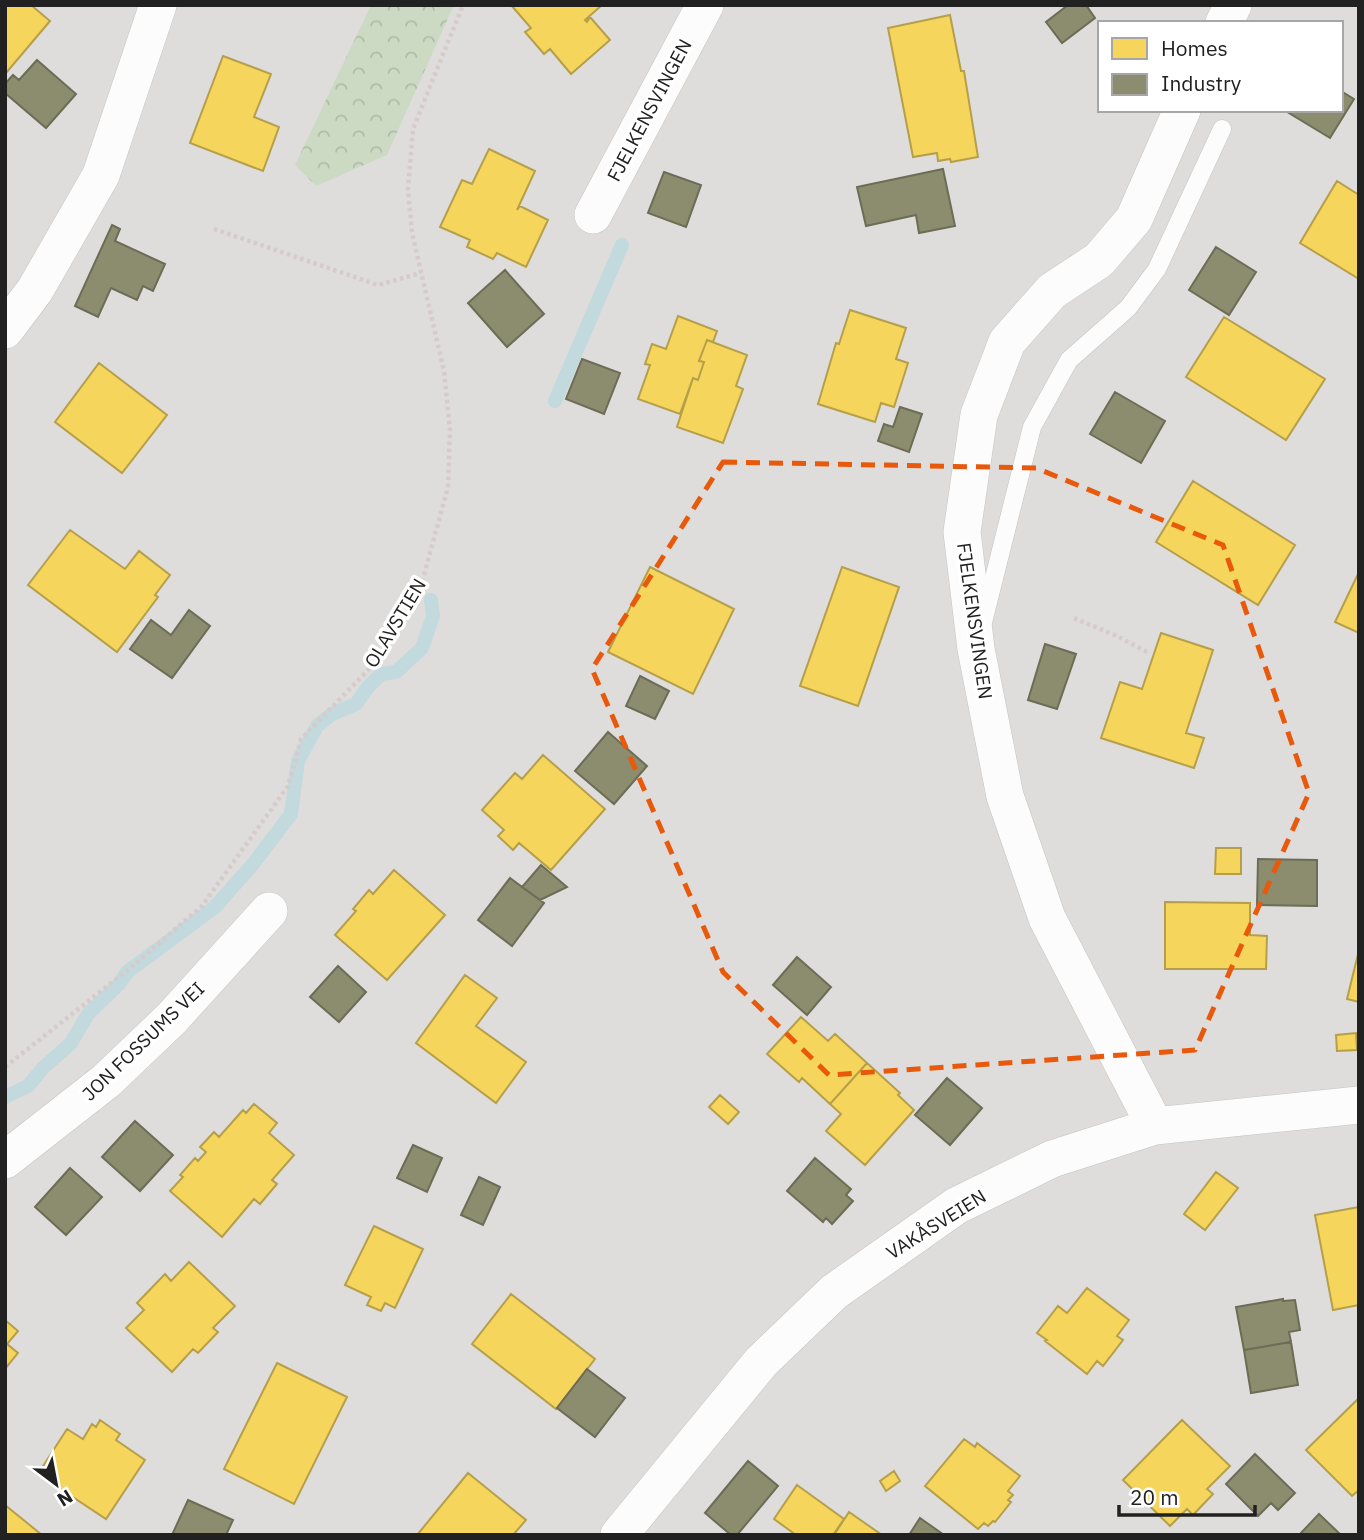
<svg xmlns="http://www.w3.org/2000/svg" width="1364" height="1540" viewBox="0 0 1364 1540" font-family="'IBM Plex Sans',sans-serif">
<defs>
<pattern id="forest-crowns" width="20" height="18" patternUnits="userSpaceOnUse" patternTransform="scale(1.75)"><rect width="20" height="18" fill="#ccdac3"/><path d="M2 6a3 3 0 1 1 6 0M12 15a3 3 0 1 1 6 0" fill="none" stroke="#afbba7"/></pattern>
</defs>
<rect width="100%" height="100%" fill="#efedea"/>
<path fill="#dedddb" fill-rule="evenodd" d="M5 5H1359V1535H5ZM1100 23H1341V110H1100Z"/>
<path fill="url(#forest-crowns)" d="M371 5H454L387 155 316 186 295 165Z"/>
<path fill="#f6d55c" stroke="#b69f4a" stroke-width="2" d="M5 5H31L50 21 6 73Z
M511 5H602L585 20 587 22 590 17 610 40 571 74 550 49 544 54 525 32 531 28Z
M950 15 961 71H964L978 157 951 162 950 159 938 161 937 153 913 157 888 28Z
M223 56 271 74 254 117 279 127 263 171 190 143Z
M489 149 535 171 517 210 520 206 548 220 526 267 497 253 493 259 467 247 470 240 440 227 462 180 472 184Z
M1337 181 1359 195V279L1300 243Z
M850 310 906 328 896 359 908 363 894 407 881 403 875 422 818 404 836 343 839 344Z
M678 316 717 331 713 342 707 340 699 361 704 362 698 380 693 378 680 414 638 399 650 365 645 364 652 344 666 349Z
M1224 317 1325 379 1286 440 1186 377Z
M707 340 747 355 736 386 743 389 723 443 677 427 693 378 698 380 704 362 699 361Z
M99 363 167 415 122 473 55 422Z
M1193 481 1295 545 1258 605 1156 542Z
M70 530 125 569 139 551 170 575 155 595 158 597 117 652 28 585Z
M650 567 734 609 693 694 608 652Z
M842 567 899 587 858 706 800 686Z
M1359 572V633L1335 622Z
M1161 633 1213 650 1186 733 1204 738 1194 768 1101 738 1120 682 1142 689Z
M543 755 605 809 551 870 519 843 513 850 498 836 504 830 482 810 515 773 522 779Z
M1216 848H1241V874H1215Z
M394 870 445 915 387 980 335 935 356 911 353 909 369 890 373 894Z
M1165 902 1250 903V935L1267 936 1266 969H1165Z
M1359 950V1002L1347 999Z
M465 975 497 998 476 1026 526 1062 496 1103 416 1043Z
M801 1017 828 1041 835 1034 867 1063 830 1104 802 1078 799 1082 767 1054Z
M1356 1033 1357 1050 1337 1051 1336 1035Z
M867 1063 900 1093 898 1095 914 1110 865 1165 826 1131 841 1114 830 1104Z
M720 1095 739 1112 728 1124 709 1107Z
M254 1104 277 1123 269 1133 294 1155 272 1180 277 1184 260 1204 254 1199 222 1237 170 1191 183 1177 180 1175 195 1158 198 1161 206 1152 200 1147 214 1132 219 1137 243 1110 246 1113Z
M1216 1172 1238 1188 1205 1230 1184 1214Z
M1359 1207V1305L1333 1310 1315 1215Z
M374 1226 423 1249 395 1308 385 1303 381 1311 367 1305 371 1297 345 1285Z
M189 1262 235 1306 213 1328 218 1332 198 1353 193 1349 172 1372 126 1328 144 1310 137 1303 165 1274 171 1281Z
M1087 1288 1129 1320 1117 1336 1123 1340 1103 1366 1097 1361 1087 1374 1045 1341 1047 1340 1037 1333 1058 1306 1067 1313Z
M511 1294 595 1359 556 1409 472 1344Z
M5 1320 18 1331 7 1344 18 1353 5 1369Z
M277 1363 347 1397 294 1504 224 1469Z
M1359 1398V1490L1352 1496 1306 1450Z
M100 1420 120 1434 116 1440 145 1460 106 1519 38 1474 67 1429 83 1439 92 1424 96 1427Z
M1182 1420 1230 1466 1207 1489 1213 1494 1193 1515 1187 1509 1170 1526 1123 1480Z
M964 1439 975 1447 977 1443 1020 1476 1008 1491 1013 1495 1008 1500 1011 1502 995 1522 993 1521 988 1526 984 1523 978 1529 925 1486Z
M894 1471 900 1481 886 1491 880 1481Z
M468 1473 526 1520 513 1535H417Z
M797 1485 844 1519 833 1535H796L774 1519Z
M5 1505 42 1535H5Z
M849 1512 882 1535H834Z"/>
<path fill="#8c8c6e" stroke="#6c6c57" stroke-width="2" d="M1068 5H1086L1095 18 1062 43 1046 22Z
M37 60 76 94 46 128 5 93V84L13 75 19 80Z
M1341 91 1354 99 1330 138 1284 110H1341Z
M943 169 955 226 919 233 916 215 866 226 857 187Z
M664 172 701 185 686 227 648 213Z
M112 225 120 229 115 241 165 264 153 291 143 286 137 300 111 288 98 317 75 306Z
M1216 247 1256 272 1229 315 1189 290Z
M505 270 544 314 507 347 468 303Z
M582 359 620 373 604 414 566 399Z
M1115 392 1165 421 1141 463 1090 434Z
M900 407 922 414 909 452 878 441 884 424 893 427Z
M189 610 210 626 172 678 130 649 151 620 171 635Z
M1045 644 1076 654 1057 709 1028 700Z
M640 676 669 691 655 719 626 706Z
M608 732 647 766 614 804 575 771Z
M1258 859 1317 860V906L1257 905Z
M541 865 567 887 540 900 522 887Z
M510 878 544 903 512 946 478 920Z
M797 957 831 987 807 1015 773 985Z
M338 966 366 992 339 1022 310 997Z
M947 1078 982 1108 950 1145 915 1115Z
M135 1121 173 1155 140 1191 102 1157Z
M413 1145 442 1158 427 1192 397 1178Z
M815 1158 851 1189 846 1195 853 1201 832 1224 826 1218 823 1222 787 1191Z
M70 1168 102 1197 66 1235 35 1207Z
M479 1177 500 1187 483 1225 461 1215Z
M1283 1299V1301L1295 1300 1300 1330 1289 1332 1291 1342 1244 1350 1236 1307Z
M1291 1342 1298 1385 1251 1393 1244 1350Z
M587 1369 625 1398 595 1437 557 1408Z
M1255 1454 1295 1493 1278 1510 1271 1503 1258 1516 1226 1484Z
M748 1461 778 1486 737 1535H731L705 1513Z
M188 1500 233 1520 226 1535H172Z
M1319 1514 1341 1535H1299Z
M920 1518 944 1535H909Z"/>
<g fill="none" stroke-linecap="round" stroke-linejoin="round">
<path stroke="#c2d9dd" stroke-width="14" d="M555 401 622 245
M5 1097 28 1086 43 1068 71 1043 88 1014 119 984 127 972 215 907 253 864 291 814 298 761 317 726 332 714 356 704 367 688 381 674 396 672 422 648 433 616 431 600"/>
<defs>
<path id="lane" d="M983 622 1032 427 1069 360 1128 308 1157 269 1222 129"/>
<path id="street" d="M1224 23 1233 5
M593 215 705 5
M5 330 35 290 101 175 158 5
M1155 1126 1047 918 1005 796 976 649 962 532 979 415 1007 342 1052 291 1099 260 1134 219 1182 110
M5 1160 106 1081 172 1018 269 911
M619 1535 761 1362 834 1292 956 1206 1052 1159 1155 1126 1359 1105"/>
</defs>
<use href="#lane" stroke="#c5c4c2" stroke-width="19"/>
<use href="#street" stroke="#c5c4c2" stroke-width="38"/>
<path stroke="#d6cbca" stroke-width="4.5" stroke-dasharray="3.5 3.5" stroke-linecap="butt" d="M214 229 378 285 421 273
M1074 618 1117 636 1147 652
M5 1067 134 965 202 906 288 786 301 739 375 663 422 582 448 487 450 430 444 371 412 233 408 189 413 129 463 5"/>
<use href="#lane" stroke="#fdfcfc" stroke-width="18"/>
<use href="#street" stroke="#fdfcfc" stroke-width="37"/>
</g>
<path fill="none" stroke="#e8590c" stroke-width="5" stroke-dasharray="14 9" stroke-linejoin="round" d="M723 462 1036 468 1223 545 1309 793 1195 1050 829 1075 723 972 592 669Z"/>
<g text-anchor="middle" stroke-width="7" stroke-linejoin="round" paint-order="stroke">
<g font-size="19" fill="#212121" stroke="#fff">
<text transform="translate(649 110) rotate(-62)" y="7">FJELKENSVINGEN</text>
<text transform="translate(975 621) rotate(82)" y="7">FJELKENSVINGEN</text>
<text transform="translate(395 623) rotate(-59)" y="7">OLAVSTIEN</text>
<text transform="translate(143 1041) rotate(-44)" y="7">JON FOSSUMS VEI</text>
<text transform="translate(936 1224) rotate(-32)" y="7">VAKÅSVEIEN</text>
</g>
</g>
<rect width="1364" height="1540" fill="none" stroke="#212121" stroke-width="14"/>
<rect x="1098" y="21" width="245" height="91" fill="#ffffff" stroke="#a6a6a6" stroke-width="2"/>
<rect x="1112" y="38" width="35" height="21" fill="#f6d55c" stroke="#a6a6a6" stroke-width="2"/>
<text x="1161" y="56" font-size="21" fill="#212121">Homes</text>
<rect x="1112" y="74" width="35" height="21" fill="#8c8c6e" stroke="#a6a6a6" stroke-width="2"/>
<text x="1161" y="91" font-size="21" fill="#212121">Industry</text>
<g transform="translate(56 1484) rotate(148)" stroke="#ffffff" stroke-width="5" paint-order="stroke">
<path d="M0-5L12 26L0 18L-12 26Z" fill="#212121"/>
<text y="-10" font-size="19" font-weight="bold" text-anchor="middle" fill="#212121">N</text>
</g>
<path d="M1119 1505v10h136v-10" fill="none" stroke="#212121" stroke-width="3.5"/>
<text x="1130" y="1505" font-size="21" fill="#212121" stroke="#ffffff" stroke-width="5" paint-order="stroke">20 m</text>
</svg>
